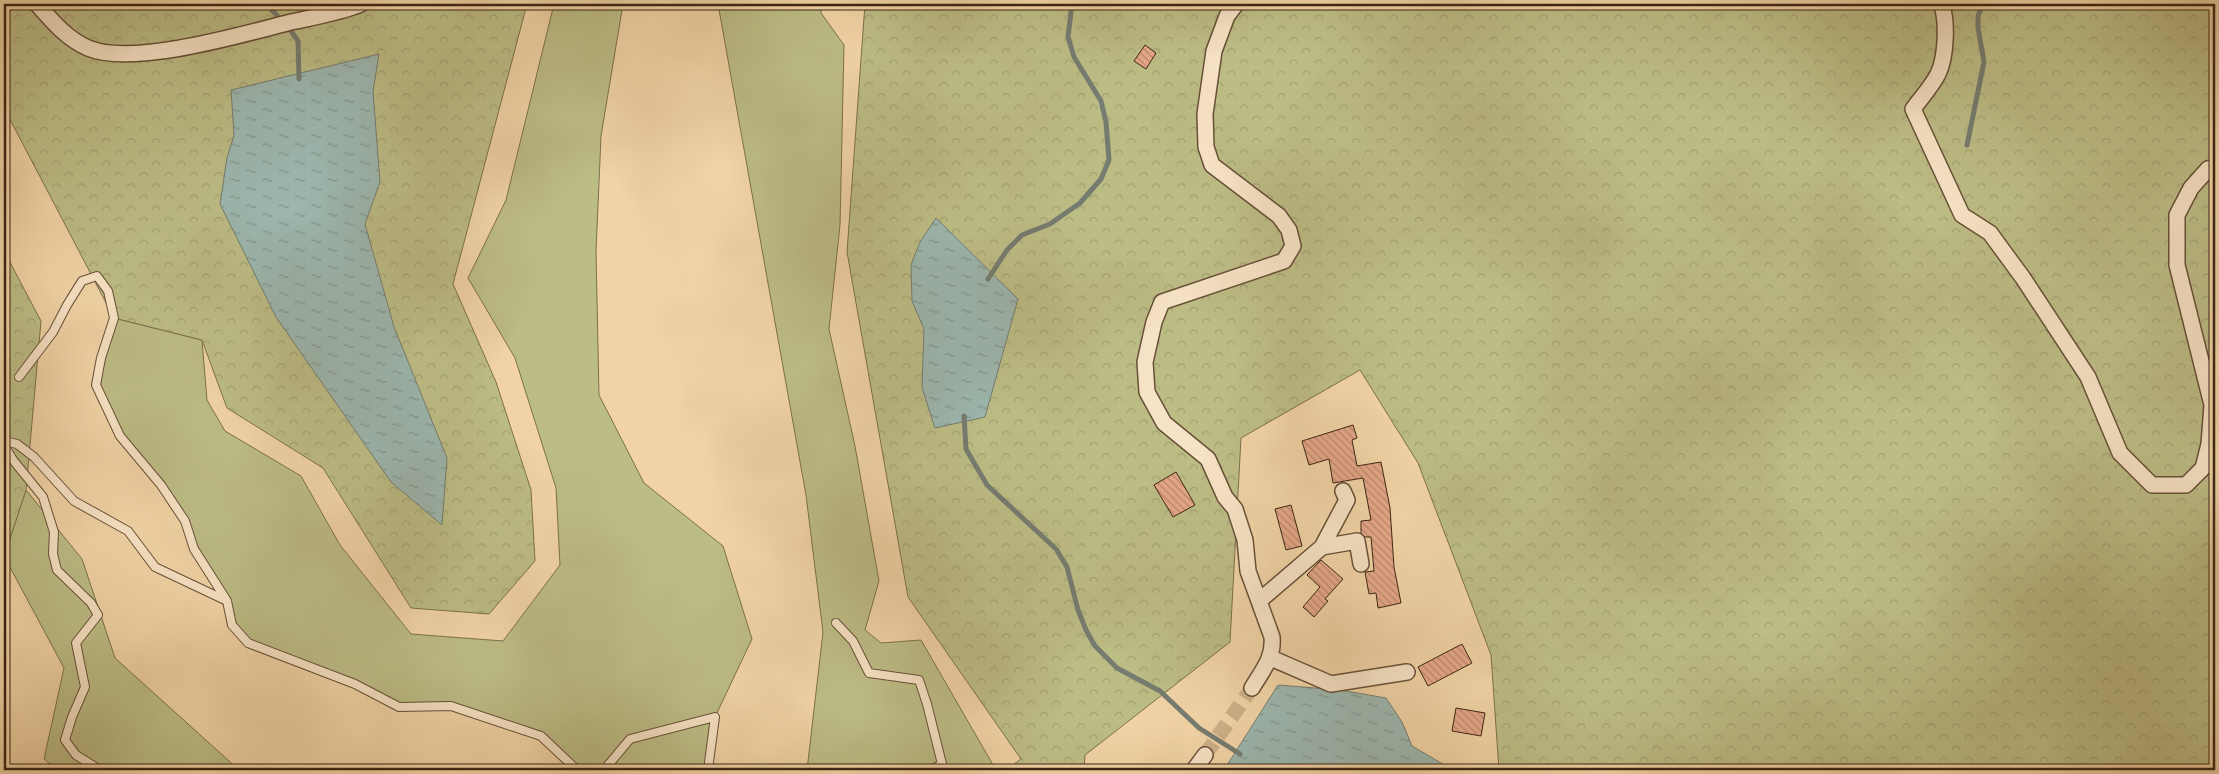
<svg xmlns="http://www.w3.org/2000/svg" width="2219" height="774" viewBox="0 0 2219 774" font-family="'IM FELL Great Primer',serif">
<defs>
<pattern id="forest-crowns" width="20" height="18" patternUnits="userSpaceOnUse" patternTransform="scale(1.25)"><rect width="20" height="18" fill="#bcbc85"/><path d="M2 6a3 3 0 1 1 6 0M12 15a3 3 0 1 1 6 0" fill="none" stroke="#a2a172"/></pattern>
<pattern id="water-ripples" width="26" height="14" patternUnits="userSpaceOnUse" patternTransform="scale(1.25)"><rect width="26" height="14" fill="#9cb6ae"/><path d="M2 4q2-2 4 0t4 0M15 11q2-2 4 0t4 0" fill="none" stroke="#80948c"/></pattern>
<pattern id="building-back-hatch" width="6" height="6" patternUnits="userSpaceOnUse" patternTransform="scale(1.25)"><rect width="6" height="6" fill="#e5a788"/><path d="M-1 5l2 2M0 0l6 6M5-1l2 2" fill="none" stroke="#bb886e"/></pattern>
</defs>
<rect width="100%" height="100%" fill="#f1d3a5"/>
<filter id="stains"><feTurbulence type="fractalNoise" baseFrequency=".004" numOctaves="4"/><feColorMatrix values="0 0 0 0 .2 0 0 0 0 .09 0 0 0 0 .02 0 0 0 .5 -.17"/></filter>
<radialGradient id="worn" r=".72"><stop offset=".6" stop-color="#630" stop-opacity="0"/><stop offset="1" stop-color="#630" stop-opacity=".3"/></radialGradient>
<path fill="#bcbc85" stroke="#7c704c" d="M554 4H623L601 136 596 251 599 395 644 483 723 546 752 639 715 717 708 770H577L541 736 451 706 399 707 355 684 248 643 232 625 227 601 194 549 185 521 120 436 96 385 114 318 202 340 207 400 225 431 301 476 340 545 411 634 503 641 560 565 556 488 515 358 468 278 506 200Z
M718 4H821V13L844 45 840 225 829 329 855 446 879 581 865 630 881 643 921 640 996 770H807L823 632 806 495Z
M26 490 82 559 115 658 239 770H57L44 759 64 668 4 556Z"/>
<path fill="url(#forest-crowns)" stroke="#7c704c" d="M4 4H527L453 284 496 382 531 490 535 561 489 614 411 608 323 468 227 408 202 340 114 318 4 108Z
M865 4H2215V770H1499L1491 655 1418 463 1360 370 1241 438 1230 642 1085 755 1084 770H1006L1021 759 908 597 847 252Z
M4 251 41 321 26 490 4 557Z"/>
<path fill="url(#water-ripples)" stroke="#757c70" d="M379 54 373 91 380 182 365 224 394 327 447 458 442 525 391 482 276 317 220 204 227 158 234 135 231 90Z
M936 218 1018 299 985 417 935 428 922 388 924 329 912 301 911 265 920 242Z
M1278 685 1340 690 1386 698 1402 722 1412 746 1453 770H1224Z"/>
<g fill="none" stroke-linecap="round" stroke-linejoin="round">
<path stroke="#757c70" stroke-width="5" d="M266 4 289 28 298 41 299 79
M1967 145 1984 62 1978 28V16L1983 4
M988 279 1007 250 1022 235 1050 224 1080 203 1101 179 1109 160 1106 122 1101 101 1074 57 1068 37 1072 4
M964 416 966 449 987 485 1056 549 1067 567 1078 610 1086 630 1095 646 1117 668 1160 691 1199 728 1240 754"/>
</g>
<path fill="url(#building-back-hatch)" stroke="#3b2513" d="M1145 45 1156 53 1146 69 1134 61Z
M1353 425 1357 438 1352 440 1357 466 1381 462 1390 508 1394 567 1401 603 1378 608 1376 593 1369 594 1365 572 1374 571 1371 537H1365L1361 533V521L1371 520 1363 478 1333 483 1329 459 1309 465 1302 441Z
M1176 472 1195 505 1173 517 1154 485Z
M1291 505 1302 546 1286 550 1275 509Z
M1321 560 1343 579 1325 599 1328 601 1314 617 1303 607 1320 587 1307 575Z
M1462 644 1472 663 1428 686 1418 667Z
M1456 708 1485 713 1481 736 1452 731Z"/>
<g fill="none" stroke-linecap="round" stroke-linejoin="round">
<path stroke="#cdb088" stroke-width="15" stroke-dasharray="15 8" stroke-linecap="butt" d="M1205 755 1252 688"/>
<defs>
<path id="lane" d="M19 377 53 332 67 305 82 281 97 276 108 291 114 318 101 358 96 385 120 436 161 485 185 521 194 549 227 601
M4 441 17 444 34 457 74 501 128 531 155 567 227 601 232 625 248 643 355 684 399 707 451 706 541 736 577 770
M4 445 13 460 43 497 54 532 53 554 57 570 91 603 98 615 76 643 85 687 72 717 65 740 76 755 100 770
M836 623 853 641 869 673 919 680 927 704 942 764 931 770
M604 770 630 739 715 717 708 770"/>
<path id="street" d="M37 4C52 21 67 39 88 48 132 67 244 34 291 22 314 17 339 13 361 4
M1236 4 1227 16 1214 51 1205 114 1206 147 1212 165 1279 216 1289 230 1293 246 1284 261 1162 302 1154 322 1145 362 1147 392 1164 423 1208 459 1225 497 1235 509 1245 540 1248 571 1272 637C1274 658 1262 671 1252 688
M1941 4C1948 20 1946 58 1938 74 1932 86 1921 98 1913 109L1962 215 1990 233 2023 278 2088 377 2120 453 2152 485H2186L2203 468 2209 444 2212 405 2177 265V215L2191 188 2208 169 2215 167
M1322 547 1357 541 1361 564
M1259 601 1322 547 1347 500 1343 491
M1271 658 1331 684 1407 672
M1194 770 1205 755"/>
</defs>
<use href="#lane" stroke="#685038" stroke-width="10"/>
<use href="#street" stroke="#685038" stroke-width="18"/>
<use href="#lane" stroke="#f6e2c4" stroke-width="8"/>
<use href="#street" stroke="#f6e2c4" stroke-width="15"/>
</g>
<rect width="2219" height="774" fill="none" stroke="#f1d3a5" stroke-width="20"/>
<rect x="5" y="5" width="2209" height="764" fill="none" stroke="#3b2513" stroke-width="2.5"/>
<rect x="10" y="10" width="2199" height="754" fill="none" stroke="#3b2513"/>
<rect width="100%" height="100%" filter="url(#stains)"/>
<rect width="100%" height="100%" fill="url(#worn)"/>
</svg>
